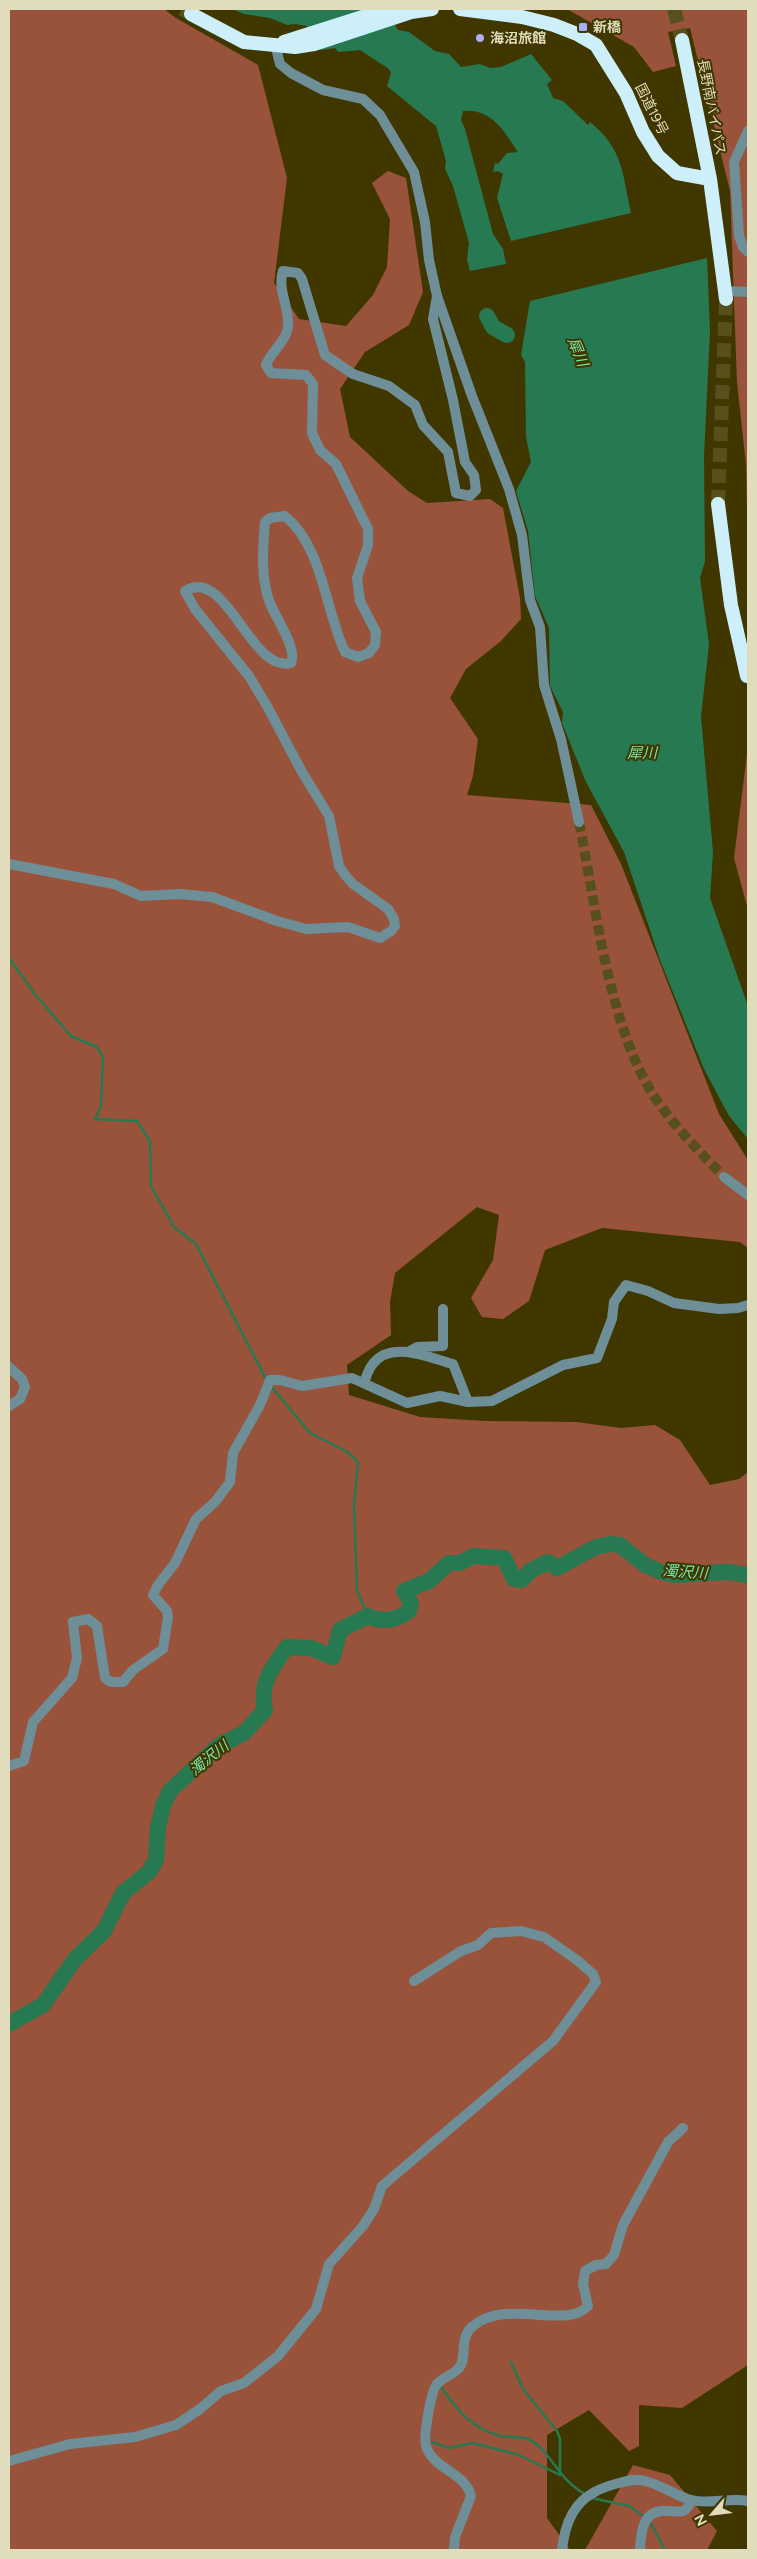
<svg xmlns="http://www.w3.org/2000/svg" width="757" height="2559" viewBox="0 0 757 2559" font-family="Figtree,'Noto Sans JP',sans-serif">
<rect width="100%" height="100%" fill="#403700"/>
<path fill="#99533b" d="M9 9H164L176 18 258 65 287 178 274 283 299 319 346 326 373 295 387 267 390 219 372 183 388 171 406 178 423 292 409 325 365 352 340 389 350 437 408 491 427 503 490 499 503 508 520 598 521 619 501 641 466 669 450 698 478 739 473 776 467 795 591 805 621 864 719 1114 748 1160V1248L740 1242 602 1228 545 1250 529 1301 503 1319 482 1317 471 1298 493 1260 499 1215 477 1207 395 1273 390 1302 391 1335 347 1365 349 1395 420 1417 485 1421 576 1422 621 1428 655 1425 680 1440 710 1485 739 1479 748 1472V2365L682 2408 639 2405V2446L629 2451 589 2410 547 2435V2518L570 2550H9Z
M567 9H748V557L746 465 737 382 730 191 690 28 668 32 676 66 653 72 634 47Z
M748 746V910L734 858Z
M633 2465 670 2475 717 2531 707 2550H585Z"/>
<path fill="#277952" d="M232 9H387L398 30 409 32 435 51 449 54 461 67 480 64 490 68 501 67 531 54 552 80 547 84 553 98 563 101 588 125 590 122C624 150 622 173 631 213L511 241 497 198 503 174 498 171 493 172 495 163 498 164 507 153 518 152C503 130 492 109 463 111L461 120 465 129 493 234 503 249 506 264 470 271 467 259 469 243 453 186 445 169 446 161 436 126 387 86 391 73 389 69 360 50 338 52 335 48 322 50 318 48 307 26 295 24 287 25 270 18 244 14Z
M707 258 710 331 704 456 705 561 700 578 709 644 701 717 713 852 710 898 748 1006V1139L729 1116 704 1069 660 960 624 852 586 782 562 723 563 712 550 686 549 628 535 596 528 531 516 491 531 462 526 437 525 362 521 355 530 301Z"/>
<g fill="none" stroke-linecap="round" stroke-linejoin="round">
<path stroke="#277952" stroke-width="2.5" d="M9 958 34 993 71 1036 97 1047 103 1057 101 1106 95 1119 137 1121 150 1141 151 1186 174 1227 196 1244 267 1381
M271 1386 310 1433 346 1451 358 1462 354 1505 357 1591 368 1616
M441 2387C458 2411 472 2429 501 2436 508 2437 523 2437 528 2439 550 2449 558 2480 585 2494
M432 2442 449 2448 473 2443 519 2455 560 2475V2439L557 2431 523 2389 511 2362
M592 2498 629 2506 645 2517
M649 2520 665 2550"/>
<path stroke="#277952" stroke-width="16" d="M487 316 493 327 507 335
M9 2024 43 2005 75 1959 104 1931 123 1893 149 1872 156 1860 158 1827 163 1806 170 1791 218 1746 244 1733 265 1710C259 1684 272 1667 287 1647L311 1648 333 1657 340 1630 368 1616C383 1623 396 1621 409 1611L411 1603 404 1591 429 1581 449 1563H460L473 1556 504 1558 514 1579 522 1580 530 1571 548 1562 557 1568 596 1547 610 1544 620 1545 645 1565 661 1572 675 1575 727 1572 748 1575"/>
<path stroke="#58501c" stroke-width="10" stroke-dasharray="10 5" stroke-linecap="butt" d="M579 822C596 905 608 1025 654 1096 674 1126 699 1151 724 1177"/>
<path stroke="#58501c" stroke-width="14" stroke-dasharray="14 7" stroke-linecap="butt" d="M182 9 191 14
M674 9 682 40
M718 504 726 299"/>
<path stroke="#6e8e98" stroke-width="10" d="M748 131 734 162 739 236 743 247 748 252
M726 291 748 292
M9 864 114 884 141 896 180 894 212 897 277 921 306 929 348 927 380 938 391 931 395 926 394 919 388 909 353 884 345 875 339 866 329 816 302 772 267 706 249 676 195 609 185 591C226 565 251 674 291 663 298 649 275 617 270 603 260 578 263 547 265 522L270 518 285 516C323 547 325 610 345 652L358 657 369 653 375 645 376 632 360 601 357 578 368 545V529L336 464 320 450 312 433 313 384 306 375 271 373 266 365C271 351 288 340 288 325 289 306 277 289 283 271L298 273 302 279 325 355 353 374 389 386 415 405 423 425 448 452 456 493 470 496 476 490 474 475 465 462 453 400 433 319 437 296
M408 1352 417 1347 443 1346V1309
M9 1367 22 1379 25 1387 20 1399 9 1406
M364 1383C366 1378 368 1370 372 1365 390 1339 430 1358 453 1364L468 1402
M9 1766 24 1761 33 1722 72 1678 77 1658 73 1622 88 1619 97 1626 105 1678 111 1682H123L133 1670 163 1649 168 1617 167 1611 153 1595 158 1585 175 1563 196 1519 215 1502 230 1482 233 1453 260 1405 270 1380H280L302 1386 352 1378 407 1403 440 1396 468 1402 492 1401 563 1365 597 1358 612 1319 614 1302 626 1285 648 1291 674 1303 719 1309 738 1308 748 1305
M9 2461 70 2444 135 2437 176 2425 200 2409 221 2391 244 2383 278 2356 316 2309 329 2264 363 2226 374 2209 382 2186 553 2041 596 1982 593 1974 577 1960 544 1937 521 1931 491 1933 478 1945 461 1951 414 1981
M454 2550 455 2537 471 2496C466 2473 433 2469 426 2446 423 2437 431 2391 437 2384 443 2377 453 2375 459 2368 468 2357 458 2338 473 2326 506 2298 567 2330 588 2306L583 2284 585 2271 596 2265 606 2264 614 2255 623 2225 668 2142 683 2128
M640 2550C641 2529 643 2508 670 2511 674 2511 681 2513 685 2510 688 2508 690 2503 691 2500"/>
<path stroke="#6e8e98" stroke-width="10" d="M275 44 280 64 291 73 323 90 363 99 380 115 414 172 425 222 429 260 437 296 472 396 509 489 522 535 530 600 540 627 544 685 561 739 579 822
M724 1177 748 1195
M562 2550C566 2512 581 2492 619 2483 627 2481 636 2478 645 2481 661 2485 675 2495 691 2500 710 2505 729 2497 748 2501"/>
<path stroke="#cdeffa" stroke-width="14" d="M460 9 522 17 554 25 577 34 596 45 626 93 643 132 658 156 677 173 710 179
M191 14 244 42 295 47 314 44 411 12 432 9
M682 40 710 179 726 299
M284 42 388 9
M718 504 731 605 747 676"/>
</g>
<g fill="#a8b0fc" stroke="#403700" stroke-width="2">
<rect x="578" y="22" width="10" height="10" rx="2.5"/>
<circle cx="480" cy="38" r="5"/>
</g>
<g text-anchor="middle" stroke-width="4" stroke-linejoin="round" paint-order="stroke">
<g font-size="14" font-weight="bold" fill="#e1dcbb" stroke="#403700" text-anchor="start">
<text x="593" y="32">新橋</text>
<text x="490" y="43">海沼旅館</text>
</g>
<g font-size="14" fill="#e1dcbb" stroke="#403700">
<text transform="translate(712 107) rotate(79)" y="5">長野南バイパス</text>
<text transform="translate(652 109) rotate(63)" y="5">国道19号</text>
</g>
<g font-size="15" font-style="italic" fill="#78e5ac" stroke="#403700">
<text transform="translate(578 352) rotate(68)" y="5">犀川</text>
<text x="642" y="758">犀川</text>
<text transform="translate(685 1572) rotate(4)" y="5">濁沢川</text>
<text transform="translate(209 1758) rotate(-39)" y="5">濁沢川</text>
</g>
</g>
<rect width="757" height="2559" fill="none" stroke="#e1dcbb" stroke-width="20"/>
<g transform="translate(712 2514) rotate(242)" stroke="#403700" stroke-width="4" paint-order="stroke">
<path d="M0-4L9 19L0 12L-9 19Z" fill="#e1dcbb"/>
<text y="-8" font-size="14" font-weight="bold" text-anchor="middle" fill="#e1dcbb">N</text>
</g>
</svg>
